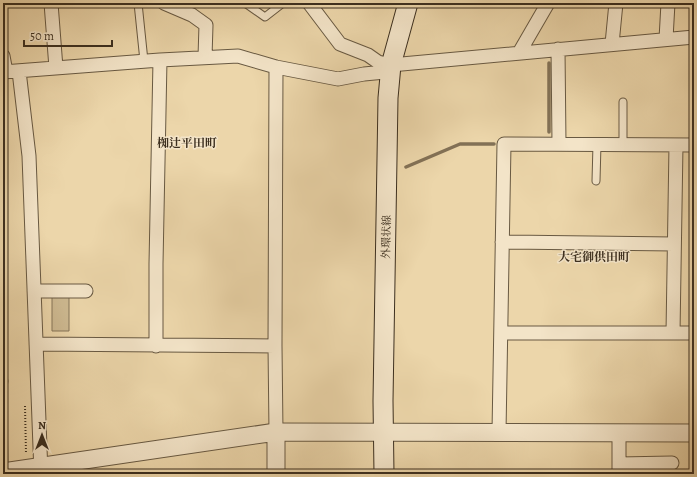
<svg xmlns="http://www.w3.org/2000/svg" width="697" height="477" viewBox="0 0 697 477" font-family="Alegreya,'Noto Serif JP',serif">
<rect width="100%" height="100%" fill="#ecd6aa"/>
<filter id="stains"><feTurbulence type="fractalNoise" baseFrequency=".005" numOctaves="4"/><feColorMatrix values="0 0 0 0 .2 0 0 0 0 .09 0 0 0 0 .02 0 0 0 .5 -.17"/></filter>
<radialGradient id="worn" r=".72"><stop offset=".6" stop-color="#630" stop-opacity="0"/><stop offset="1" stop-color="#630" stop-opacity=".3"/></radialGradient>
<path fill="#ceba92" stroke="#857458" d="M52 296H69V331H52Z"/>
<path fill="#b09d7b" stroke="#827156" d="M3 367 5 368 8 381 4 405 7 408 8 473 3 474Z"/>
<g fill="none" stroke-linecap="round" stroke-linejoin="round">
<path stroke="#827156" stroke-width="3.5" d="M549 132V63
M406 167 460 144H494"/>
<defs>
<path id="service" d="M138 3 144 61
M245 3 265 17 283 3
M623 102V144
M596 181 597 144"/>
<path id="minor" d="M51 3 56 68
M164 3 192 15 206 25 205 57
M309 3 340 44 368 55 378 62 391 65 694 37
M666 39 668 3
M612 44 616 3
M558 49 559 144
M519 53 548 3
M3 56 6 72
M276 67 275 346 276 432
M19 71 29 156 41 474
M3 72 160 60 238 56 276 67 338 79 364 74 385 72 391 65
M502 242 674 244
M34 291H86
M501 333H694
M673 333 676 145
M36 344 275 346
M156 346V264L160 60
M499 432 504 144 694 145
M619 464 672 463
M619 474V433"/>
<path id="tertiary" d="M3 472 276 432 694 433
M276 474V432"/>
<path id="secondary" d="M384 474 383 401 388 98 391 65 408 3"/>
</defs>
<use href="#service" stroke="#685942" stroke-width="9"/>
<use href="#minor" stroke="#685942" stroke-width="15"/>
<use href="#tertiary" stroke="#685942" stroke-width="19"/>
<use href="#secondary" stroke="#3c2f1f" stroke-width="21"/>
<path stroke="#3c2f1f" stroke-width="2" stroke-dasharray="1 2" stroke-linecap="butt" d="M25 406 26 454"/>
<use href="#service" stroke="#f3e4c8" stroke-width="7"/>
<use href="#minor" stroke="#f3e4c8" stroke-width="13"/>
<use href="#tertiary" stroke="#f3e4c8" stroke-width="17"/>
<use href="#secondary" stroke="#f3e4c8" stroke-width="19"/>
</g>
<g text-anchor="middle" stroke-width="3" stroke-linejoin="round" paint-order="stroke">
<g font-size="11" fill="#3c2f1f" stroke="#f3e4c8">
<text transform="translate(386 237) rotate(-89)" y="4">外環状線</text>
</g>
<g font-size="12" font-weight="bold" fill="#3c2f1f" stroke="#f3e4c8">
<text x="187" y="147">椥辻平田町</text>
<text x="594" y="261">大宅御供田町</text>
</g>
</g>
<rect width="697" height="477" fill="none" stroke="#ecd6aa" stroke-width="16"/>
<rect x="4" y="4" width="689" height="469" fill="none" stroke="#3c2f1f" stroke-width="2"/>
<rect x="8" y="8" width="681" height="461" fill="none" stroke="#3c2f1f"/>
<g transform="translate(42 435)" stroke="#f3e4c8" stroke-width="3" paint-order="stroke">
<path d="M0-3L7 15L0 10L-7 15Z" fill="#3c2f1f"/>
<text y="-6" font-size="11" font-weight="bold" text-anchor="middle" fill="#3c2f1f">N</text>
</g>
<path d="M24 40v6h88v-6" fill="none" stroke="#3c2f1f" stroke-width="2"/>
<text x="30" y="40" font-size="12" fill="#3c2f1f" stroke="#f3e4c8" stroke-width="3" paint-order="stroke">50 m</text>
<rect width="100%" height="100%" filter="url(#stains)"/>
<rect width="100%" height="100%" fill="url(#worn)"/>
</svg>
